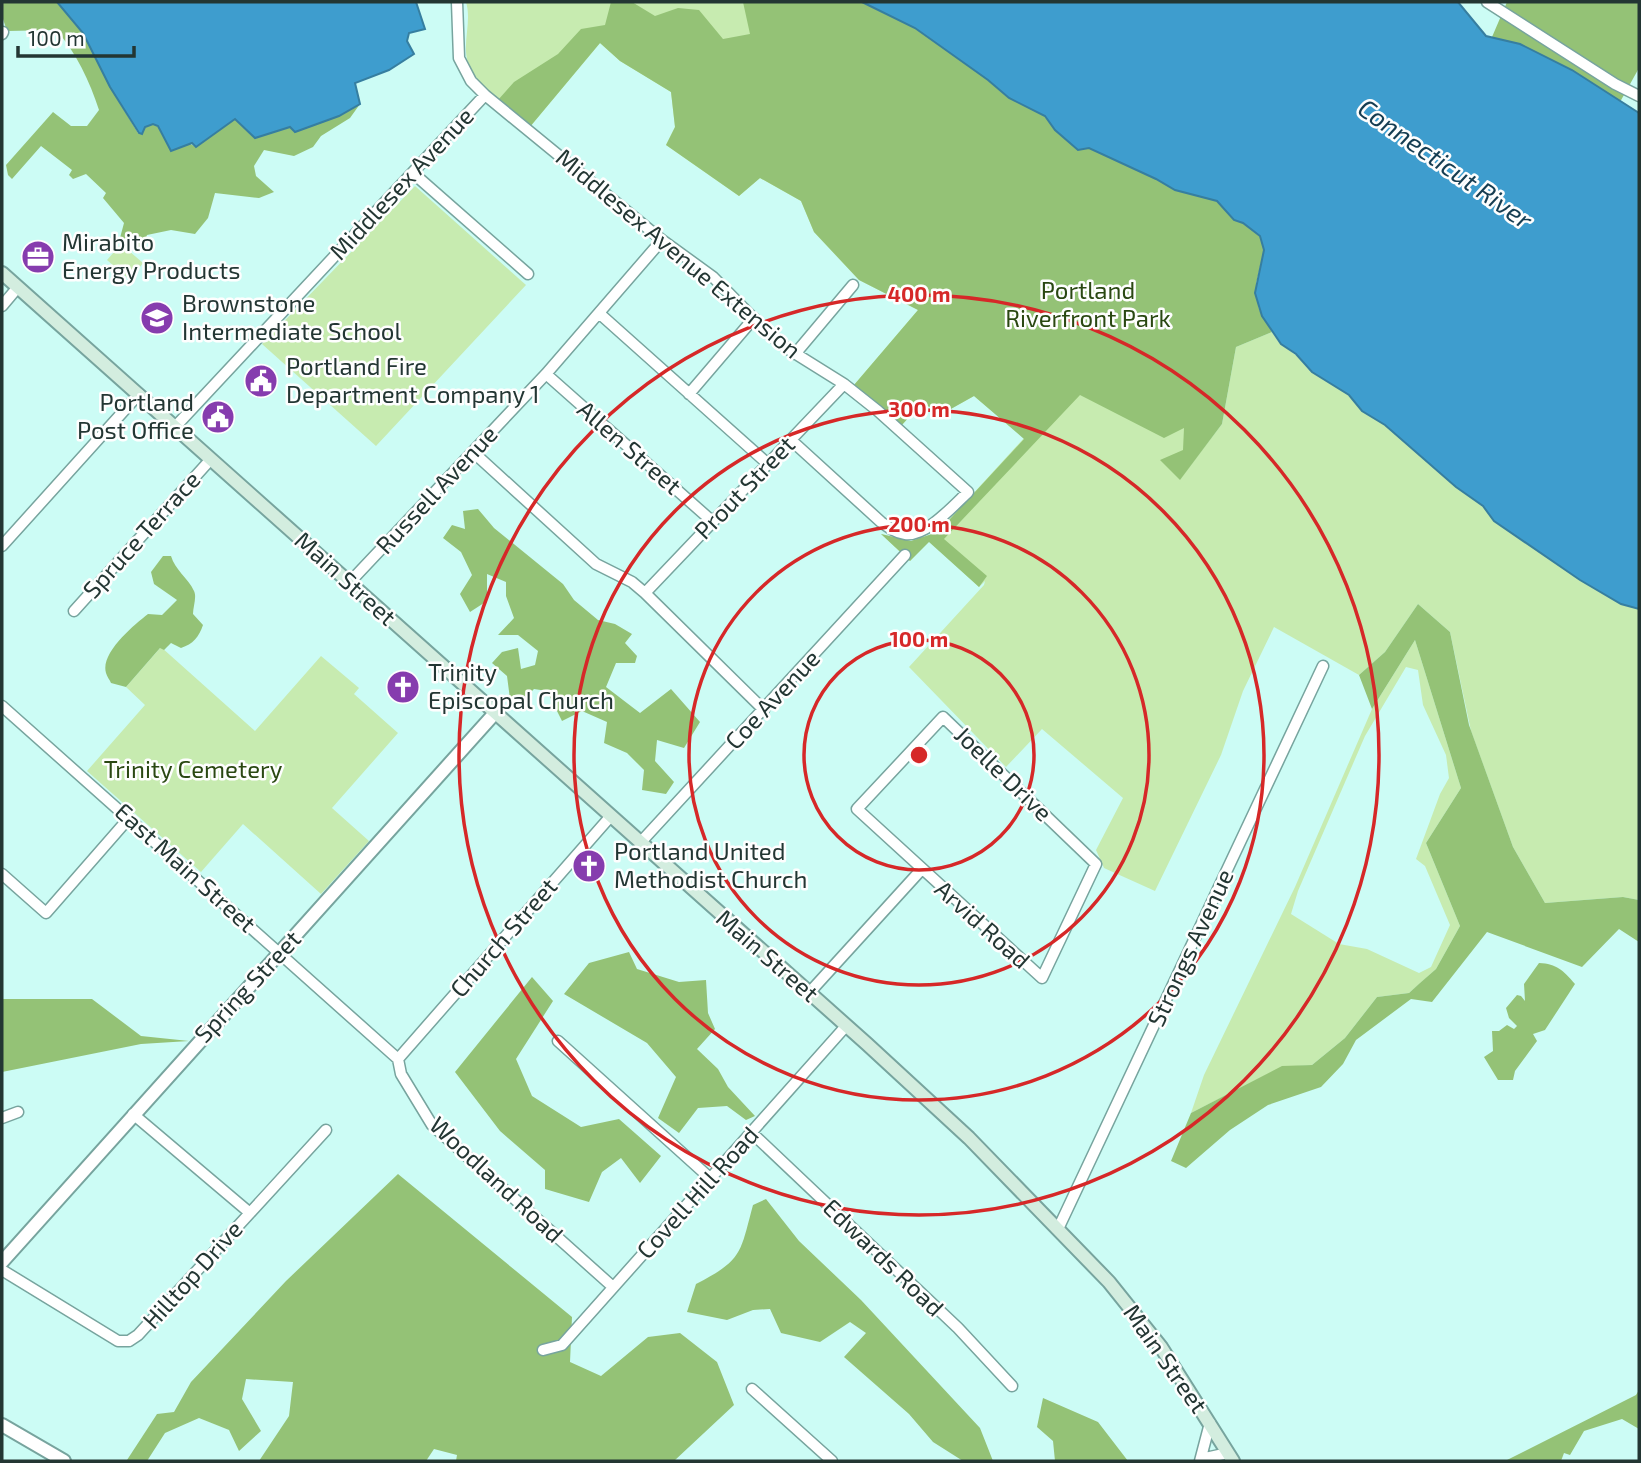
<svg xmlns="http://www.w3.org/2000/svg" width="1641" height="1463" viewBox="0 0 1641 1463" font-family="'Exo 2',sans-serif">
<rect width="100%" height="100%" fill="#ccfcf5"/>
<path fill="#c7ebb0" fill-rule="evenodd" d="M466 2H862L1103 155 1128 165 1258 299 1228 341 1180 479 1222 424 1236 347 1272 332 1278 341 1298 357 1308 369 1349 395 1362 411 1385 425 1456 487 1483 506 1494 521 1580 580 1621 604 1639 609V900L1623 897 1545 903 1513 847 1471 731 1450 632 1418 604 1385 652 1359 675 1274 627 1243 691 1221 755 1155 891 1104 868 1096 850 1123 798 1042 729 1006 767 909 667 984 585 985 581 979 587 929 541 910 561 881 534 911 541 938 532 1024 438 974 396 949 410 920 405 901 426 854 385 918 310 859 280 814 232 801 201 760 178 739 196 666 145 675 127 671 92 620 61 600 43 529 128C507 108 468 84 466 52 465 35 471 18 466 2Z
M415 186 526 285 376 446 262 344Z
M121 244 143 263 130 280 107 260Z
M1415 640 1461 788 1426 843 1460 926 1436 969 1409 993 1377 997 1345 1038 1312 1065 1282 1067 1191 1113 1204 1075 1295 887 1372 709ZM1406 667 1418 670 1423 705 1446 755 1449 778 1440 794 1416 859 1425 866 1450 925 1431 967 1419 973 1367 949 1339 944 1291 914 1298 891 1365 736Z
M161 647 255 731 321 656 359 688 354 694 398 733 332 808 369 841 321 894 243 824 201 872 87 771 145 705 126 687Z"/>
<path fill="#94c276" d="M2 2H57L83 33 110 87 138 133 142 134 145 127 153 124 196 147 235 119 255 138 291 127 295 132 339 116 360 104 350 118 321 136 313 147 294 156 264 150 254 166 256 176 274 192 259 198 215 193 208 218 195 234 171 230 147 235 141 252 120 238 124 223 103 198 106 193 86 174 73 179 69 175 72 170 41 146 12 179 8 175 6 165 53 112 71 126H87L99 110C90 82 76 52 56 30L7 31 2 16Z
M611 2H632L655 16 678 8 699 10 723 39 750 34 743 2H862L915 28 988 80 1009 98 1045 116 1055 130 1076 148H1089L1156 179 1175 190 1217 201 1234 220 1243 223 1260 236 1264 250 1256 284 1259 309 1272 332 1236 347 1222 424 1180 480 1160 460 1183 450 1184 428 1164 438 1080 395 944 539 987 576 979 587 929 542 910 561 881 534 911 541 938 532 1024 439 974 396 949 410 920 405 901 426 854 385 918 310 859 280 814 232 801 201 760 178 739 196 666 145 675 127 671 92 620 61 600 43 529 128 498 100 514 82 558 54 581 29 605 25Z
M1507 2H1639V68L1620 102 1572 70 1492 37Z
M478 509 494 528 563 584 574 600 598 620 615 624 632 634 625 643 637 656 635 663H616L606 687 640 713 671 689 700 722 684 748 657 740 655 761 674 782 666 794 642 790 644 770 627 753 604 743 607 722 582 711 562 721 547 691 534 689 520 703 510 699 507 676 492 663 502 652 518 648 521 669 535 665 538 651 518 635H498L514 618 506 596V582L487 574V601L470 612 460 594 472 575 461 552 443 538 452 525 465 529 463 511Z
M163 556H171C175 570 188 578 194 591 197 597 193 607 193 614L203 625C199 637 193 644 181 648L171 643 164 650 160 648 126 687 111 683C110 680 107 677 106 673 100 653 134 625 148 614L162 615 177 600 154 584 151 572Z
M1418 604 1450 632 1469 725 1513 847 1545 903 1623 897 1639 900V942L1619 929 1582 967 1487 932 1432 1002 1411 999 1356 1040 1343 1064 1321 1087 1268 1105 1230 1130 1186 1168 1171 1161 1191 1113 1282 1066 1312 1065 1345 1038 1377 997 1409 993 1420 983 1436 969 1460 926 1426 843 1461 788 1415 640 1372 709 1359 675 1385 652Z
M629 952 637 969 679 982 706 980 708 1013 715 1029 697 1049 718 1069 728 1087 755 1116 746 1120 727 1106 698 1108 679 1133 658 1118 676 1077 647 1043 564 994 589 963Z
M1539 963C1557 964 1563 970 1575 984L1545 1030 1533 1034 1537 1041 1515 1071 1513 1080H1498L1484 1057 1493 1051 1492 1031H1499L1507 1025 1514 1029 1517 1026 1509 1018 1506 1008 1517 995 1521 996 1525 1001 1524 984Z
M532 977 553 1001 516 1059 532 1096 581 1127 619 1119 661 1156 640 1183 621 1158 602 1172 589 1202 545 1189V1170L500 1131 455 1072Z
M2 999H92L141 1036 189 1041 141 1044 2 1072Z
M398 1174 572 1317 570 1362 601 1376 648 1337 680 1333 717 1362 734 1405 674 1461H456L457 1455 434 1449 426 1461H259L289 1416 293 1382 246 1379 242 1399 261 1431 239 1451 229 1430 199 1418 165 1433 147 1461H86L127 1460 157 1414 174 1412 191 1382 286 1281Z
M766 1199 799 1241 861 1300 980 1428 993 1461H963L933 1442 909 1414 844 1357 866 1333 850 1322 820 1342 781 1333 770 1309 753 1310 727 1320 687 1312 696 1284C743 1260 740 1253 753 1205Z
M1639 1390V1429L1622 1419 1584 1431 1570 1455 1564 1453 1561 1461H1505L1636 1395Z
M1043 1398 1098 1422 1128 1461H1055L1053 1441 1037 1427Z"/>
<path fill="#3e9dce" stroke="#367ea0" stroke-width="2" d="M57 2H416L425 29 409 33 407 41 414 54 389 70 355 83 360 104 339 116 295 132 290 127 255 138 235 119 196 147 192 143 171 151 158 126 153 124 145 127 142 134 139 133 110 87 83 33Z
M862 2H1458L1486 36 1520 44 1572 70 1639 113V609L1621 604 1580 580 1494 521 1483 506 1456 487 1385 425 1362 411 1349 395 1312 372 1296 354 1281 344 1262 316 1255 293 1264 250 1260 236 1243 223 1234 220 1217 201 1175 190 1156 179 1089 148 1078 150 1055 130 1045 116 1009 98 988 80 915 28Z"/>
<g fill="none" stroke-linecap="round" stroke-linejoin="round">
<defs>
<path id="minor" d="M457 2 459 58 471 81 485 95 662 240 713 277 769 334 788 349 844 384 878 411 968 492C954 505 926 537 905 534 896 533 888 527 881 522L791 440
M1487 2 1615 84 1639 96
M2 34 3 32
M413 173 528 274
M2 306 18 287
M600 314 768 464
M795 354 853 285
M546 374 713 522
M689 394 754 318
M175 427 485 95
M473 452 596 564 632 582 645 593 764 710
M2 546 139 394
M349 583 546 374 662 240
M645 593 844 384
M74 611 211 459
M2 706 398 1059
M943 717 1096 864 1042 978 857 809Z
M640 843 905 555
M2 874 46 913 129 818
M809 993 921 870
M558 1041 711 1179
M398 1059 610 817
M398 1059 401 1074 432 1125 613 1287
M133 1114 250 1213
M2 1118 18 1112
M752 1133 958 1328 1012 1386
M1058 1229 1323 666
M2 1270 118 1341H129L138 1335 326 1130
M543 1350 562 1345 846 1026
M752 1389 832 1461
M1201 1459 1228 1453
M1200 1461 1210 1423"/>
<path id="tertiary" d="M2 1262 495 713
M2 1425 64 1461"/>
<path id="secondary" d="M2 273 867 1044 969 1138 1109 1282 1161 1347 1233 1461"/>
</defs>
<use href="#minor" stroke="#77a49e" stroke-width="13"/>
<use href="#tertiary" stroke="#77a49e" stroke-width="16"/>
<use href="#secondary" stroke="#77a49e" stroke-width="16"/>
<use href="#minor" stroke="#fff" stroke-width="10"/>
<use href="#tertiary" stroke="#fff" stroke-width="12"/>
<use href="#secondary" stroke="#d3eddf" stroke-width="12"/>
</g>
<g fill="none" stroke="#d62828" stroke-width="3.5">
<circle cx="919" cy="755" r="115"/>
<circle cx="919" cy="755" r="230"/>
<circle cx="919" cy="755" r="345"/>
<circle cx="919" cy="755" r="460"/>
</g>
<defs>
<symbol id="office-disc" viewBox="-11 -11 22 22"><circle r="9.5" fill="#863cae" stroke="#fefefe"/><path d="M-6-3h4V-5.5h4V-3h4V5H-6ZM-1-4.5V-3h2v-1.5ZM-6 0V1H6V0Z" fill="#fff"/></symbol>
<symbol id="school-disc" viewBox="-11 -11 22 22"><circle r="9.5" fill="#863cae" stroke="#fefefe"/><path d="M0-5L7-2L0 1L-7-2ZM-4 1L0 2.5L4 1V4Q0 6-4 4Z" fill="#fff"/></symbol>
<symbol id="civic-disc" viewBox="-11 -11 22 22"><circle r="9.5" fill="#863cae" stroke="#fefefe"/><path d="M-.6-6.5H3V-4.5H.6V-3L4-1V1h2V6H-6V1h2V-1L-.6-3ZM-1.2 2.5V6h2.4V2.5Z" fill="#fff"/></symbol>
<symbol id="church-disc" viewBox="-11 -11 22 22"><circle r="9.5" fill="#863cae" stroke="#fefefe"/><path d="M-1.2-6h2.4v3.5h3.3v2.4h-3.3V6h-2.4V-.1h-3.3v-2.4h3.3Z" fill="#fff"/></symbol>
</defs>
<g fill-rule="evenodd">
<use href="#office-disc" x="19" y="238" width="38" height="38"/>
<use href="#school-disc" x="138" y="299" width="38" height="38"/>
<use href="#civic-disc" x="242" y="362" width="38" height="38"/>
<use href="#civic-disc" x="199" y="398" width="38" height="38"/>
<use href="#church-disc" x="384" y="668" width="38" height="38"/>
<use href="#church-disc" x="570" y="847" width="38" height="38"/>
</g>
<g text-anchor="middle" stroke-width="5" stroke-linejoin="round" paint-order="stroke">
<g font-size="24" fill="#233633" stroke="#fefefe">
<text transform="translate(402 184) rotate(-47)" y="8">Middlesex Avenue</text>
<text transform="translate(678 254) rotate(40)" y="8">Middlesex Avenue Extension</text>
<text transform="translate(629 448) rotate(41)" y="8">Allen Street</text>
<text transform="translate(745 488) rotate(-46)" y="8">Prout Street</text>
<text transform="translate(437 490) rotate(-47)" y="8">Russell Avenue</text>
<text transform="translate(142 535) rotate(-48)" y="8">Spruce Terrace</text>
<text transform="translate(345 579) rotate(42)" y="8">Main Street</text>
<text transform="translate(773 700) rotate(-47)" y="8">Coe Avenue</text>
<text transform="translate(1003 774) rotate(44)" y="8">Joelle Drive</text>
<text transform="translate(185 868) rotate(42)" y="8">East Main Street</text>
<text transform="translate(982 925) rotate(42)" y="8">Arvid Road</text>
<text transform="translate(504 938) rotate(-49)" y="8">Church Street</text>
<text transform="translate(1191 948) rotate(-65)" y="8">Strongs Avenue</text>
<text transform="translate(767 956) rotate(41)" y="8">Main Street</text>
<text transform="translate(248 987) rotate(-47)" y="8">Spring Street</text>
<text transform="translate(496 1180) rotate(43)" y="8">Woodland Road</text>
<text transform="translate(698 1193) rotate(-48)" y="8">Covell Hill Road</text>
<text transform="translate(883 1258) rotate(44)" y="8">Edwards Road</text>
<text transform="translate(193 1275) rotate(-48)" y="8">Hilltop Drive</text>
<text transform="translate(1165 1359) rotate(55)" y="8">Main Street</text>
</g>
<g font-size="24" fill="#233633" stroke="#fefefe" text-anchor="start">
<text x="62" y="251">Mirabito<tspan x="62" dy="28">Energy Products</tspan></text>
<text x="182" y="312">Brownstone<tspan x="182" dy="28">Intermediate School</tspan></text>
<text x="286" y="375">Portland Fire<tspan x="286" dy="28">Department Company 1</tspan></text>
<text x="194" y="411" text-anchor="end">Portland<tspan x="194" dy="28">Post Office</tspan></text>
<text x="428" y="681">Trinity<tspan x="428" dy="28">Episcopal Church</tspan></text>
<text x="614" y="860">Portland United<tspan x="614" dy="28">Methodist Church</tspan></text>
</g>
<g font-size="24" fill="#2a4812" stroke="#fefefe">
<text x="1088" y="299">Portland<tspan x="1088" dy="28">Riverfront Park</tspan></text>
<text x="193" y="778">Trinity Cemetery</text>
</g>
<g font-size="26" font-style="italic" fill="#153d52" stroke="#fefefe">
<text transform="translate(1445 164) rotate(35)" y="9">Connecticut River</text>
</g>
</g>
<circle cx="919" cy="755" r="10" fill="#d62828" stroke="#fefefe" stroke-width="3.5"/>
<g font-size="21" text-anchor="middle" font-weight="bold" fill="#d62828" stroke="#fefefe" stroke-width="5" stroke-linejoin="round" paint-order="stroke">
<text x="919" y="302">400 m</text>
<text x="919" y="417">300 m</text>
<text x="919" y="532">200 m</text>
<text x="919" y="647">100 m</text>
</g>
<rect width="1641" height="1463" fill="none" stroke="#233633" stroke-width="7"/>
<path d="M18 46v10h116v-10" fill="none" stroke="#233633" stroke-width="3.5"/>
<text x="28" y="46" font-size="21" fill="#233633" stroke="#fefefe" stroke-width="5" paint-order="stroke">100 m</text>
</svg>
